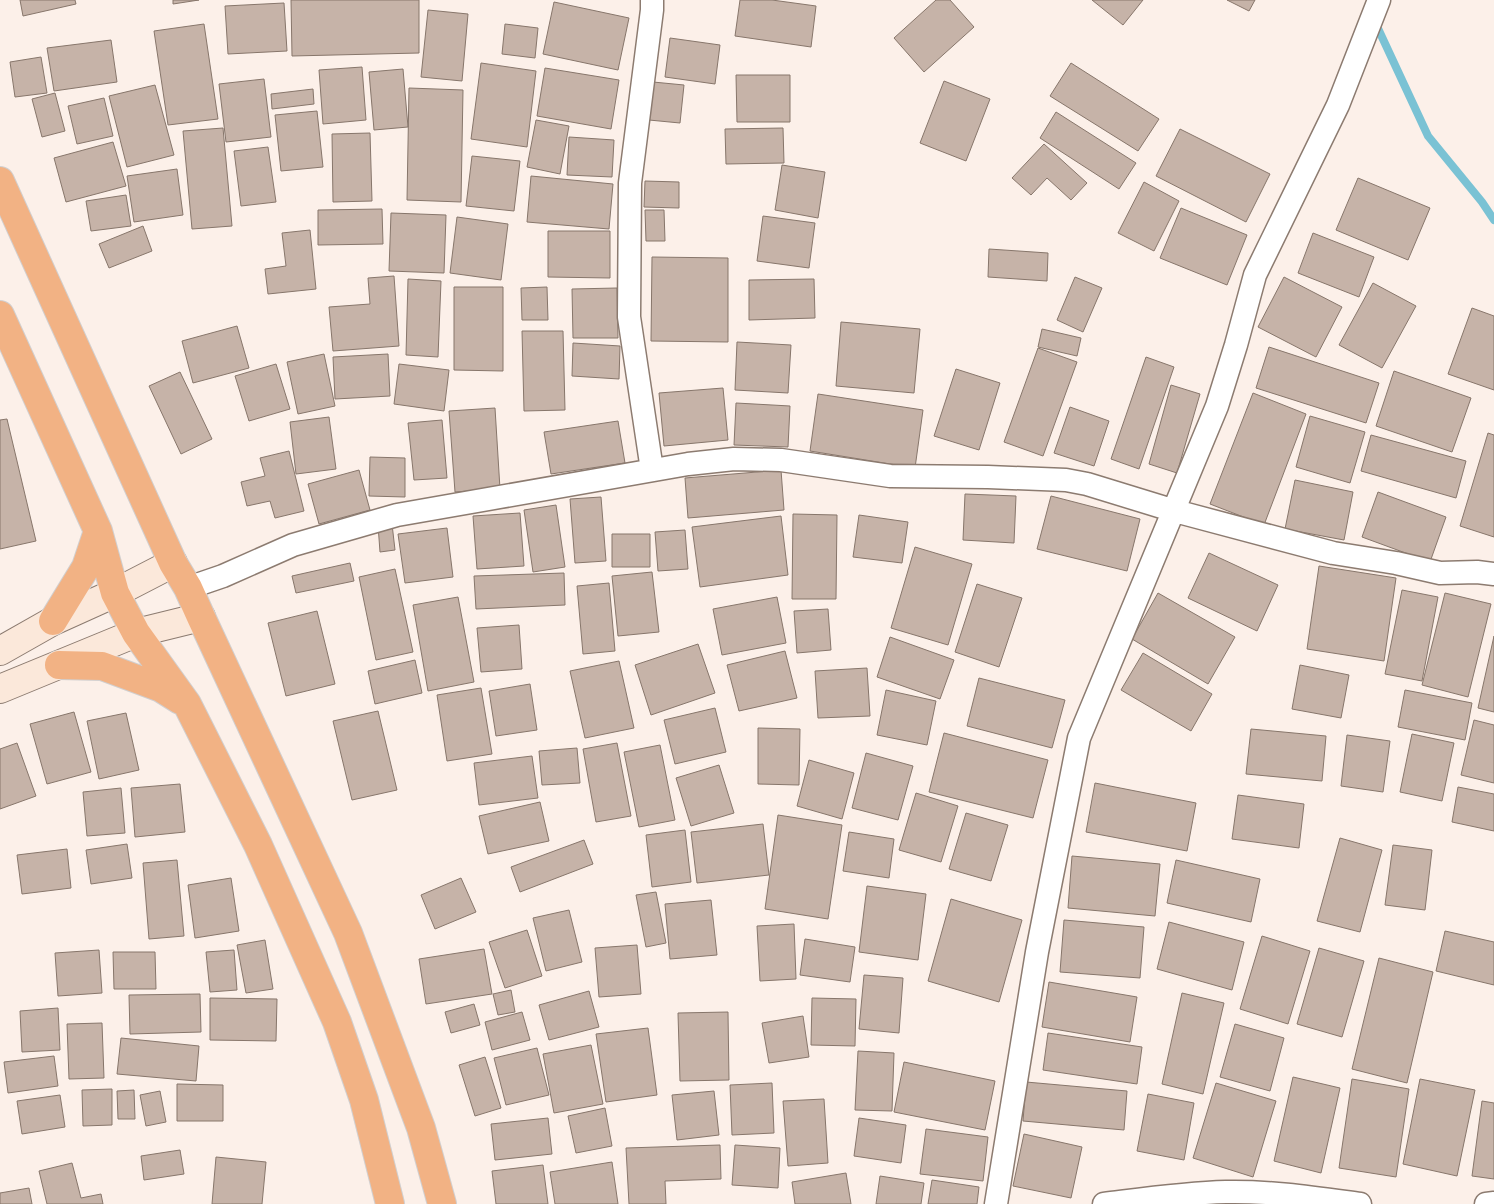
<svg xmlns="http://www.w3.org/2000/svg" width="1494" height="1204" viewBox="0 0 1494 1204" font-family="'Exo 2',sans-serif">
<rect width="100%" height="100%" fill="#fcf0e9"/>
<g fill="none" stroke-linecap="round" stroke-linejoin="round">
<path stroke="#7ac2d4" stroke-width="8" d="M1375 22 1428 136 1482 202 1494 220"/>
</g>
<path fill="#c6b3a8" stroke="#87766b" d="M20 0H75L76 4 23 16Z
M173 0H199L173 4Z
M291 0H419V53L292 56Z
M740 0H772L816 6 811 47 735 36Z
M936 0H950L974 27 924 72 894 38Z
M1092 0H1143L1123 25Z
M1227 0H1255L1249 11Z
M554 2 629 18 618 70 543 54Z
M284 3 287 51 228 54 225 6Z
M428 10 468 14 462 81 421 77Z
M204 24 218 119 168 125 154 31Z
M505 24 538 28 535 58 502 54Z
M670 38 720 45 715 84 665 77Z
M111 40 117 82 54 91 47 48Z
M41 57 47 93 15 97 10 62Z
M481 63 536 71 527 147 471 139Z
M1071 63 1159 119 1138 151 1050 96Z
M362 67 366 120 323 124 319 70Z
M545 68 619 80 611 129 537 116Z
M403 69 408 127 374 130 369 72Z
M736 75H790V122H737Z
M264 79 271 137 226 142 219 84Z
M944 81 990 99 966 161 920 143Z
M653 82 684 85 680 123 649 120Z
M155 85 174 155 127 167 109 96Z
M409 88 463 90 461 202 407 200Z
M313 89 314 104 272 109 271 94Z
M55 93 65 131 42 137 32 99Z
M104 98 113 136 77 144 68 106Z
M317 111 323 167 281 171 275 115Z
M1056 112 1136 163 1119 189 1040 138Z
M536 120 569 126 560 174 527 167Z
M223 128 232 226 192 229 183 131Z
M783 128 784 163 726 164 725 129Z
M1180 129 1270 174 1246 222 1156 176Z
M370 133 372 201 333 202 332 134Z
M569 137 614 140 612 177 567 175Z
M113 142 126 186 66 202 54 158Z
M1044 144 1087 183 1071 200 1047 178 1031 195 1012 178Z
M268 147 276 202 241 206 234 151Z
M472 156 520 161 514 211 466 206Z
M782 165 825 172 818 218 775 210Z
M177 169 183 215 134 222 127 176Z
M531 176 613 184 609 229 527 222Z
M1358 178 1430 208 1408 260 1336 230Z
M645 181 679 182V208L644 207Z
M1144 182 1179 201 1154 251 1118 233Z
M126 195 131 226 91 231 86 201Z
M1181 208 1247 235 1227 285 1160 258Z
M382 209 383 244 318 245V210Z
M645 210H664L665 241H646Z
M391 213 446 215 444 273 389 271Z
M763 216 815 223 809 268 757 261Z
M457 217 508 224 501 280 450 273Z
M143 226 152 251 109 268 99 244Z
M310 230 316 289 268 294 265 269 286 266 282 233Z
M548 231H610V278L548 277Z
M1313 233 1374 257 1359 297 1298 273Z
M989 249 1048 253 1047 281 988 277Z
M652 257 728 258V342L651 341Z
M394 276 399 346 333 351 329 307 370 304 368 278Z
M1075 277 1102 288 1083 332 1057 320Z
M1284 277 1342 307 1316 357 1258 327Z
M408 279 441 281 438 357 406 355Z
M814 279 815 318 749 320V280Z
M1373 283 1416 306 1382 368 1339 345Z
M454 287H503V371L454 370Z
M547 287 548 320H522L521 288Z
M617 288 618 338H573L572 289Z
M1472 308 1494 316V390L1448 374Z
M841 322 920 329 914 393 836 386Z
M237 326 249 368 193 383 182 341Z
M1042 329 1081 338 1077 356 1038 347Z
M522 331H563L565 410 524 411Z
M737 342 791 345 788 393 735 390Z
M573 343 620 346 619 379 572 376Z
M1269 347 1379 383 1366 423 1256 388Z
M1038 348 1077 362 1043 456 1004 442Z
M324 354 335 406 298 414 287 362Z
M388 354 390 396 335 399 333 357Z
M1146 357 1174 367 1139 469 1111 459Z
M276 364 290 409 249 421 235 376Z
M399 364 449 370 444 411 394 404Z
M956 369 1000 383 979 450 934 436Z
M1394 371 1471 398 1452 452 1376 426Z
M180 372 212 439 181 454 149 386Z
M1171 385 1200 394 1177 473 1149 464Z
M723 388 728 440 664 446 659 393Z
M1253 393 1306 414 1264 525 1210 504Z
M818 394 923 410 915 468 810 451Z
M736 403 790 406 788 447 734 445Z
M1070 407 1109 421 1094 466 1054 453Z
M495 408 500 489 455 492 449 411Z
M1310 416 1365 432 1350 483 1296 467Z
M329 417 336 469 296 474 290 422Z
M7 419 36 541 0 549V420Z
M442 420 447 478 414 480 408 423Z
M618 421 625 463 551 474 544 432Z
M1488 433 1494 435V537L1460 526Z
M1371 435 1466 461 1456 498 1361 471Z
M289 451 304 511 275 518 270 501 247 506 241 482 265 476 260 458Z
M370 457 405 458V497L369 496Z
M359 470 370 510 319 524 308 484Z
M781 470 784 510 688 518 685 478Z
M1295 480 1353 492 1344 540 1285 529Z
M1378 492 1446 517 1430 562 1362 537Z
M965 494 1016 496 1014 543 963 540Z
M1051 496 1140 519 1127 571 1037 549Z
M601 497 606 561 575 563 570 499Z
M556 505 565 567 533 572 524 510Z
M520 513 524 566 477 569 473 516Z
M793 514 837 515 836 599H792Z
M859 515 908 522 902 563 853 557Z
M781 516 788 575 700 587 692 527Z
M392 524 395 550 380 552 378 525Z
M447 528 453 577 405 583 398 534Z
M685 530 688 569 658 571 655 532Z
M612 534H650V567H612Z
M915 547 972 564 948 645 891 628Z
M1209 553 1278 585 1257 631 1188 598Z
M350 563 354 581 296 593 292 576Z
M1319 566 1396 578 1384 661 1307 649Z
M395 569 413 652 376 660 359 577Z
M652 572 659 632 618 636 612 576Z
M564 573 565 605 476 609 474 576Z
M609 583 615 651 583 654 577 586Z
M977 584 1022 598 999 667 955 652Z
M1402 590 1438 597 1422 681 1385 674Z
M1158 593 1235 637 1208 684 1132 639Z
M1445 593 1491 604 1468 697 1422 685Z
M458 597 474 682 428 691 413 605Z
M777 597 786 643 722 655 713 609Z
M828 609 831 650 797 653 794 611Z
M317 611 335 684 286 696 268 623Z
M519 625 522 669 481 672 477 628Z
M1494 636V712L1478 708Z
M890 637 954 660 940 699 877 677Z
M698 644 715 693 651 715 635 665Z
M785 651 797 698 739 711 727 665Z
M1143 653 1212 694 1191 731 1121 690Z
M415 660 422 693 375 704 368 671Z
M619 661 634 728 585 738 570 671Z
M1300 665 1349 675 1341 718 1292 709Z
M867 668 870 716 818 718 815 671Z
M979 678 1065 700 1052 748 967 726Z
M530 684 537 730 496 736 489 691Z
M481 688 492 754 447 761 437 695Z
M886 690 936 701 927 745 877 735Z
M1405 690 1472 703 1465 740 1398 727Z
M715 708 726 752 675 764 664 720Z
M378 711 397 790 352 800 333 721Z
M74 712 91 772 47 784 30 724Z
M126 713 139 770 99 779 87 721Z
M1474 720 1494 725V783L1461 775Z
M758 728 800 729 799 785 758 784Z
M1251 729 1326 736 1322 781 1246 774Z
M944 733 1048 760 1033 818 929 792Z
M1412 734 1454 743 1442 801 1400 792Z
M1347 735 1390 741 1383 792 1341 786Z
M17 743 36 796 0 809V749Z
M617 743 631 816 596 822 583 749Z
M660 745 675 820 639 827 624 752Z
M577 748 580 783 542 785 539 751Z
M866 753 913 766 898 820 852 808Z
M532 756 538 798 479 805 474 763Z
M809 760 854 773 842 819 797 806Z
M719 765 734 813 691 826 676 778Z
M1095 783 1196 803 1187 851 1086 832Z
M180 784 185 832 135 837 131 788Z
M1458 787 1494 794V831L1452 822Z
M121 788 125 833 87 836 83 792Z
M916 793 958 806 941 862 899 850Z
M1238 795 1304 804 1299 848 1232 839Z
M540 802 549 841 488 854 479 816Z
M966 813 1008 825 991 881 949 869Z
M778 815 842 825 828 919 765 909Z
M763 824 769 875 697 883 691 832Z
M685 830 691 882 652 887 646 835Z
M849 832 894 839 889 878 843 871Z
M1340 838 1382 850 1360 932 1317 921Z
M584 840 593 864 520 892 511 867Z
M127 844 132 878 91 884 86 850Z
M1393 845 1432 850 1425 910 1385 905Z
M67 849 71 888 22 894 17 855Z
M1072 856 1160 864 1155 916 1068 908Z
M177 860 184 936 149 939 143 863Z
M1176 860 1260 879 1251 922 1167 903Z
M231 878 239 931 195 938 188 885Z
M461 878 476 912 435 929 421 895Z
M867 886 926 894 918 960 859 952Z
M656 892 666 943 646 947 636 895Z
M951 899 1022 920 999 1002 928 981Z
M711 900 717 955 670 959 665 904Z
M569 910 582 962 546 971 533 918Z
M1064 920 1144 927 1140 978 1060 972Z
M1169 922 1244 942 1232 990 1157 969Z
M794 924 796 979 760 981 757 926Z
M527 930 542 976 505 988 489 942Z
M1445 931 1494 942V985L1436 971Z
M1262 936 1310 951 1288 1024 1240 1009Z
M805 939 855 947 850 982 800 975Z
M265 940 273 989 246 993 237 945Z
M637 945 641 994 599 997 595 948Z
M1319 948 1364 961 1342 1037 1297 1024Z
M484 949 492 994 426 1004 419 959Z
M99 950 102 993 58 996 55 953Z
M234 950 237 990 210 992 206 952Z
M113 952H155L156 989H114Z
M1379 958 1433 972 1407 1083 1352 1069Z
M864 975 903 978 899 1033 859 1029Z
M1049 982 1137 997 1130 1042 1042 1027Z
M511 990 515 1012 498 1015 493 994Z
M589 991 599 1027 549 1040 539 1005Z
M1182 993 1224 1003 1203 1094 1162 1084Z
M200 994 201 1032 130 1034 129 995Z
M210 998 277 999 276 1041 210 1040Z
M812 998 856 999 855 1046 811 1045Z
M474 1004 480 1025 451 1033 445 1012Z
M58 1008 60 1050 22 1052 20 1011Z
M522 1012 530 1040 492 1050 485 1022Z
M728 1012 729 1080 680 1081 678 1013Z
M803 1016 809 1057 769 1063 762 1023Z
M102 1023 104 1078 69 1079 67 1024Z
M1235 1024 1284 1038 1270 1091 1220 1077Z
M648 1028 657 1095 606 1102 596 1034Z
M1048 1033 1142 1047 1137 1084 1043 1070Z
M121 1038 199 1046 196 1081 117 1074Z
M591 1045 603 1104 554 1113 543 1054Z
M537 1048 549 1095 506 1105 494 1058Z
M858 1051 894 1053 892 1111 855 1110Z
M54 1056 58 1086 8 1093 4 1062Z
M485 1057 501 1108 475 1116 459 1065Z
M904 1062 995 1081 985 1130 894 1112Z
M1293 1077 1340 1088 1321 1173 1274 1161Z
M1352 1079 1409 1089 1396 1177 1339 1168Z
M1420 1079 1475 1090 1457 1176 1403 1164Z
M1026 1082 1127 1091 1124 1130 1023 1121Z
M772 1083 774 1133 732 1135 730 1085Z
M1216 1083 1276 1101 1253 1177 1193 1158Z
M177 1084 223 1085V1121H177Z
M112 1089V1125L83 1126 82 1090Z
M134 1090 135 1119H118L117 1091Z
M160 1091 166 1122 146 1126 140 1095Z
M714 1091 719 1135 677 1140 672 1095Z
M1148 1094 1194 1103 1184 1160 1137 1151Z
M60 1095 65 1127 22 1134 17 1101Z
M824 1099 828 1163 788 1166 783 1101Z
M1482 1101 1494 1103V1179L1472 1176Z
M605 1108 612 1146 576 1153 568 1116Z
M548 1118 552 1154 495 1160 491 1124Z
M859 1118 906 1125 901 1163 854 1156Z
M926 1129 988 1137 983 1181 920 1174Z
M1024 1134 1082 1147 1071 1198 1013 1186Z
M720 1145 721 1179 665 1181 666 1204H629L626 1148Z
M735 1145 780 1148 778 1188 732 1185Z
M180 1150 184 1174 144 1180 141 1156Z
M216 1157 266 1162 262 1204H212Z
M612 1162 618 1204H555L550 1172Z
M72 1163 81 1198 101 1194 103 1204H47L39 1171Z
M543 1165 548 1204H496L492 1171Z
M846 1173 851 1204H795L792 1182Z
M880 1176 924 1183 921 1204H876Z
M932 1180 979 1187 977 1204H928Z
M29 1188 32 1204H0V1193Z"/>
<g fill="none" stroke-linecap="round" stroke-linejoin="round">
<defs>
<path id="street" d="M652 0V10L630 183 629 317 652 470
M188 588 223 576 293 545 397 515 688 464 734 459 781 460 890 476 988 477 1066 480 1087 484 1175 511 1333 553 1396 563 1440 573 1477 572 1494 574
M996 1204 1037 952 1079 738 1217 406 1236 345 1255 275 1338 105 1379 0
M1104 1204C1144 1199 1185 1193 1226 1192 1271 1191 1316 1198 1360 1204
M1486 1204 1494 1203"/>
<path id="secondary" d="M0 651 53 621 115 593 173 563
M0 689 136 633 201 617"/>
<path id="highway" d="M0 181 173 563 188 588 201 617 348 933 421 1128 442 1204
M0 315 98 531 115 593 136 633 187 704 258 845 337 1022 364 1100 390 1204
M53 621 86 567 98 531
M59 665 102 666 161 688 180 700"/>
</defs>
<use href="#street" stroke="#8c7b70" stroke-width="25"/>
<use href="#secondary" stroke="#8c7b70" stroke-width="30"/>
<use href="#highway" stroke="#d1cfcf" stroke-width="30"/>
<use href="#street" stroke="#fff" stroke-width="22"/>
<use href="#secondary" stroke="#fbe8da" stroke-width="28"/>
<use href="#highway" stroke="#f2b284" stroke-width="28"/>
</g>
</svg>
